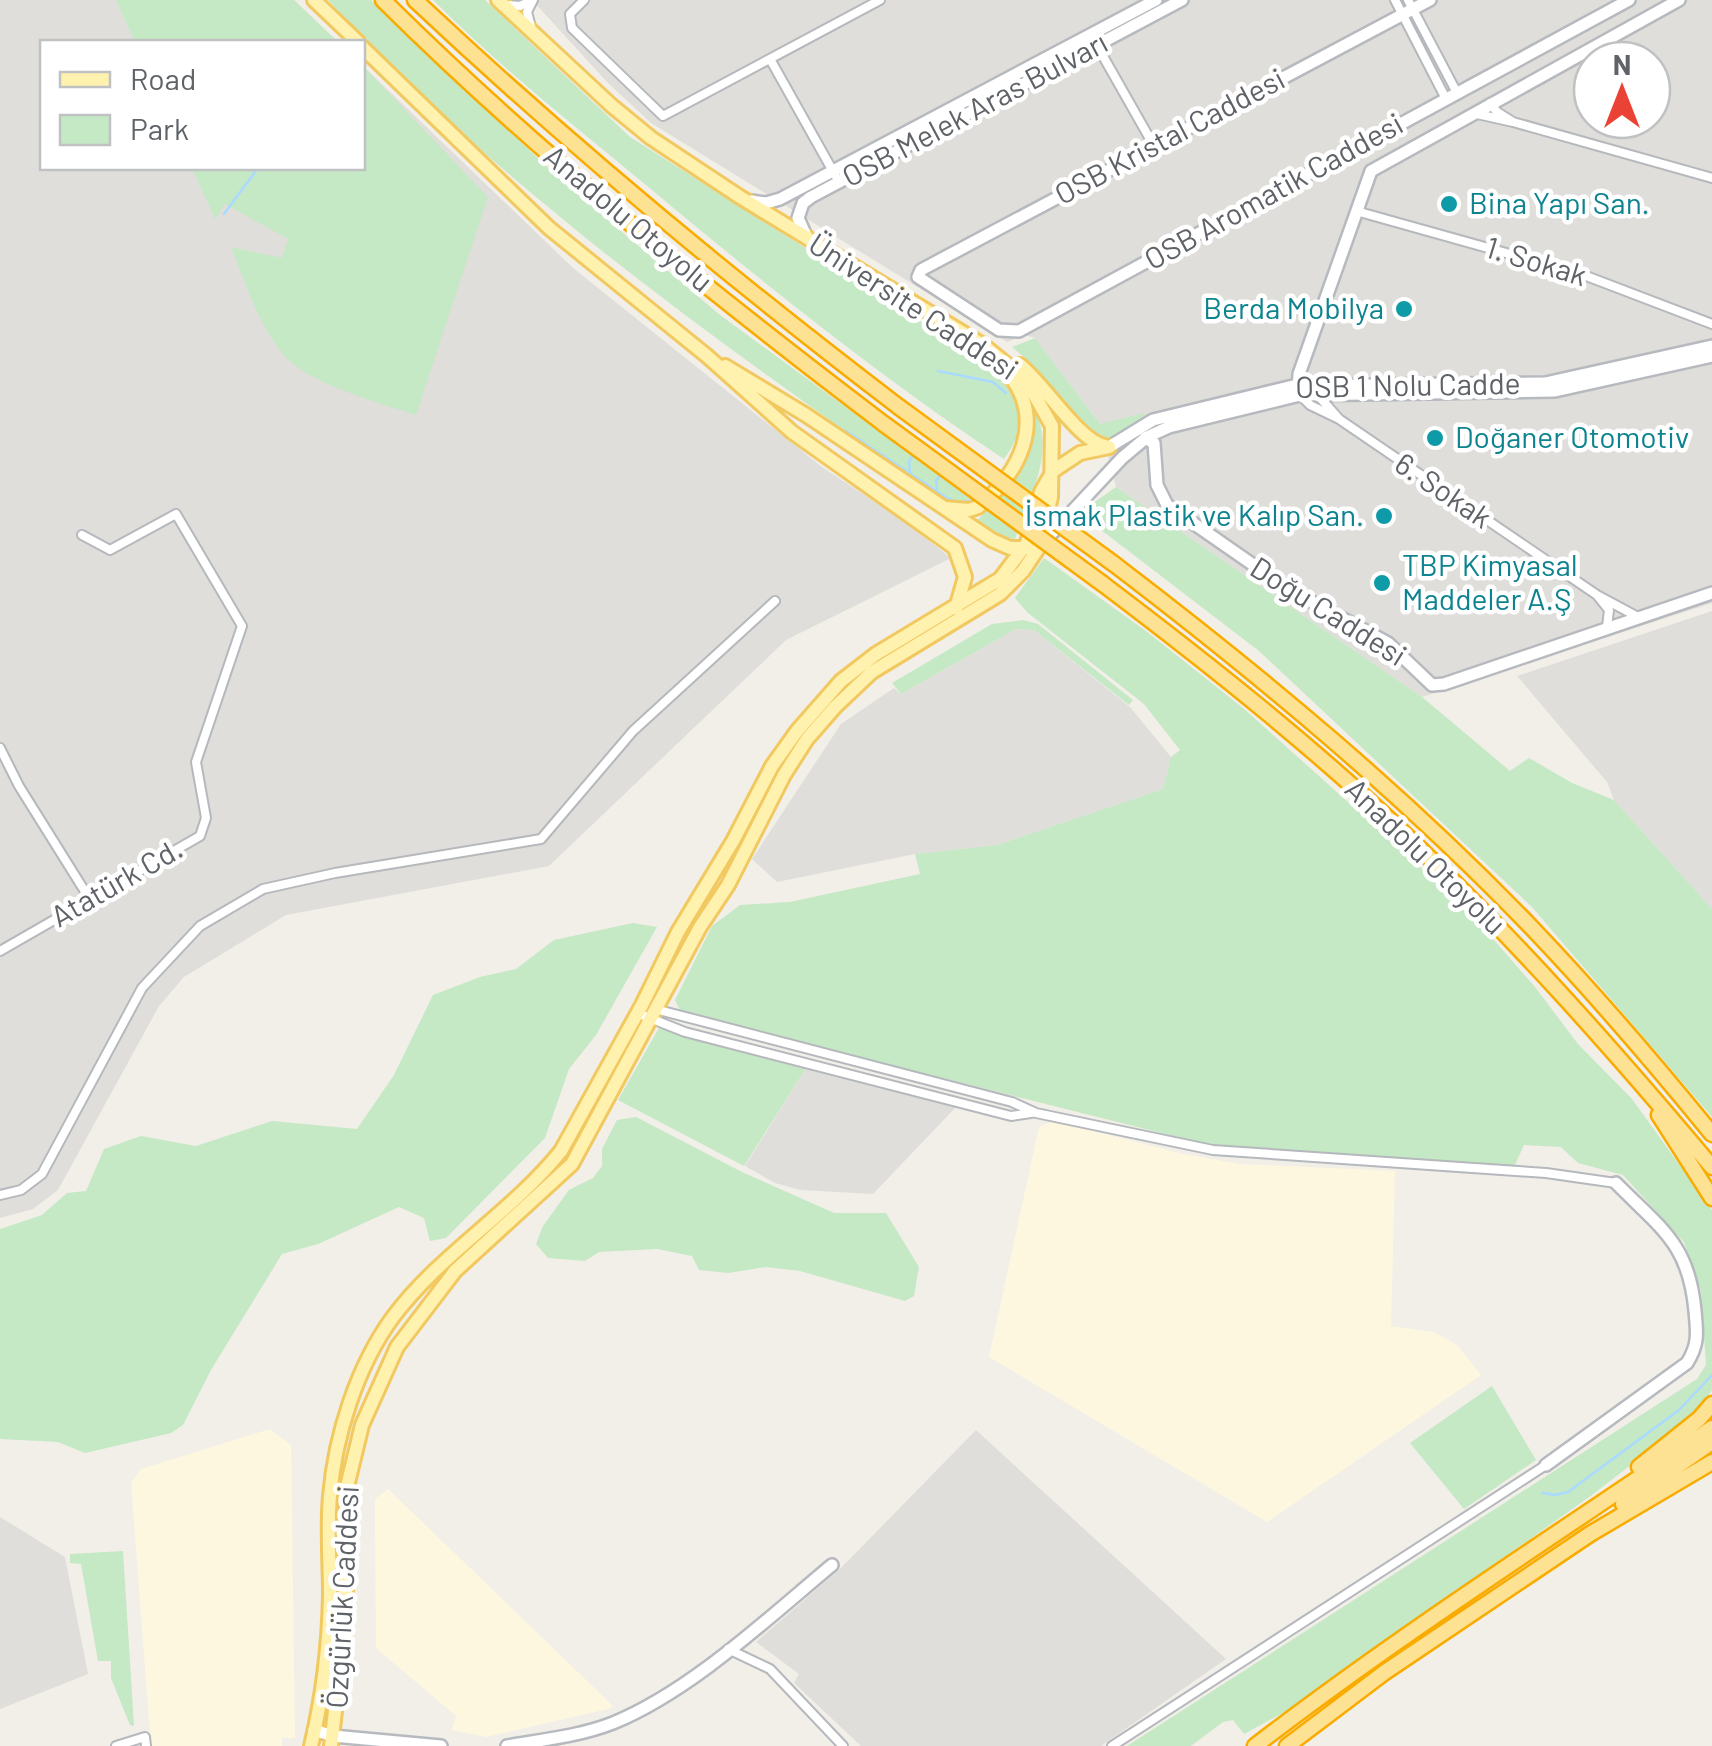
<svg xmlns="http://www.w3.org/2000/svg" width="1712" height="1746" viewBox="0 0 1712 1746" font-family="Barlow,sans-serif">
<rect width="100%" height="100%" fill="#f1efe8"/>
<path fill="#fef7e0" d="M1054 1121 1183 1154 1240 1164 1395 1171 1391 1326 1434 1332 1457 1345 1481 1375 1267 1522 989 1357 1039 1127Z
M270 1429 291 1445 295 1738H282V1746H151L131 1483 141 1469Z
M388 1489 611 1704 612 1708 486 1737 452 1730 456 1716 376 1648 375 1499Z"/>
<path fill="#e0deda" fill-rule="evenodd" d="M0 0H294L338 42H42V168H362L363 66 573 268 822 467 904 521 951 558 786 640 549 866 286 915 184 977 159 1006 58 1190 33 1209 0 1218Z
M532 0H1712V603L1422 697 1116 487 1100 424 1035 338 1025 335 1007 342 651 123 608 83ZM1592 60H1652V120H1592Z
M1712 611V909L1614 800 1607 782 1517 676Z
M1016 629 1034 630 1130 707 1171 757 1163 789 997 845 915 854 777 882 752 859 841 724 894 688 901 694Z
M806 1068 957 1106 873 1194 800 1190 775 1183 745 1166Z
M976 1430 1226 1659 1101 1746H861L794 1683 799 1674 756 1642 840 1569Z
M0 1517 65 1557 88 1674 0 1709Z"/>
<path fill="#c5e8c5" d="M116 0H294L338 42H135Z
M328 0H371L563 182 720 315 971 499 954 502 923 486C712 337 503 191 328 0Z
M433 0H485L630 137 907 312 1007 381C1026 411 1024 431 1004 459 880 377 766 285 652 190 578 129 501 68 433 0Z
M363 66 488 197 416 415C380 403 305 383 282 353 258 323 245 283 231 247L282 258 288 239 225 204 215 219 192 168H362Z
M1035 338 1100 424 1144 413 1145 417 1110 440 1103 441C1067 416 1047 375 1012 347Z
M1035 411C1056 453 1029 498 1015 539L1005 538 976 521C1012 490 1035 458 1035 411Z
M1116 487 1422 697 1510 771 1529 758 1572 783 1614 800 1712 909V1117L1532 907 1259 651 1079 513Z
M1044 558 1146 631 1243 708 1416 863 1487 932 1535 987 1578 1044 1632 1099 1712 1210V1390L1704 1402 1685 1423 1592 1495 1292 1708 1244 1734 1233 1720 1223 1722 1191 1746H1127L1697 1379 1706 1365 1701 1291 1684 1242 1623 1175 1578 1163 1561 1147 1524 1145 1514 1167 1254 1150 1193 1141 681 1012 675 1000 712 926 740 905 790 902 920 874 915 854 997 845 1163 789 1171 757 1180 750 1144 704 1028 613 1015 598Z
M1023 620 1038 624 1133 700 1129 705 1034 630 1016 629 901 694 892 683 992 624Z
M633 923 657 927 596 1035 569 1069 545 1138 446 1238 430 1241 424 1218 399 1207 318 1244 282 1254 211 1370 183 1425 171 1433 85 1453 58 1442 0 1439V1229L42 1215 67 1193 86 1191 104 1149 141 1136 196 1146 272 1121 357 1129 394 1075 433 995 480 977 516 969 554 940Z
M659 1028 806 1068 744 1166 618 1100Z
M636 1117 742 1172 834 1213H886L919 1267 914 1296 905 1301 800 1271 766 1267 728 1273 699 1270 692 1256 657 1249 599 1252 585 1261 548 1258 536 1244 543 1226 569 1190 593 1178 602 1166V1149L617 1120Z
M1492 1386 1536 1460 1464 1509 1410 1443Z
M123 1551 134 1726 130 1725 111 1678V1661H98L81 1564 70 1563V1554Z"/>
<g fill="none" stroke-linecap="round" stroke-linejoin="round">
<path stroke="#aadaff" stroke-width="2.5" d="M224 214 258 168
M938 371 993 382 1006 393
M846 431 947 498 959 503 978 499
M910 473 909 462 914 453
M937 489 936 481 941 474
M1543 1493 1555 1495 1568 1492 1679 1410 1712 1375"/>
<defs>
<path id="street" d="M584 0 570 14 572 28 663 116 880 0
M1395 0 1445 97
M1408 0 1456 91
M507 5 520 6 533 0 527 12 531 27
M1091 35 1154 146
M770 59 839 182
M1477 114 1513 122 1497 112 1490 103
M1513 122 1712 178
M1356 211 1581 274 1712 324
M1300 395 1310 405 1339 419 1316 393
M1339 419 1597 595
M1607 627 1609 610 1597 595 1638 617
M0 748 19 786 89 898
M0 951 200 836 206 818 196 762 242 626 176 514 110 550 82 535
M655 1009 1012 1102 1036 1113 1213 1150 1546 1173 1616 1183
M637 1013 685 1032 1011 1116 1031 1113
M0 1195 21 1190 42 1174 142 988 200 926 263 889 335 873 541 839 633 731 775 601
M728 1649 770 1669 843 1746
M116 1746 145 1737 146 1746
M1112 1746 1546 1465"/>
<path id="secondary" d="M1430 0 921 270 918 277 999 330 1019 331 1629 0
M751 201 766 203 780 199 1156 0
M807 238 798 218 803 203 811 197 1182 0
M1298 391 1299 374 1371 171 1679 0
M1145 438 1154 443 1157 485 1167 505 1288 589 1388 643 1432 685 1444 684 1712 593
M1109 447 1153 420 1293 386 1545 383 1712 346
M1039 547 1122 458 1147 437 1169 427 1300 395 1555 391 1712 356
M1546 1465 1687 1363C1699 1344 1697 1333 1695 1311 1689 1243 1660 1228 1616 1183
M314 1730 333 1736 441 1746
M507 1746C542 1740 580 1736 613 1723 691 1691 767 1619 832 1565"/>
<path id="primary" d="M314 0 358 42
M362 47 549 228 707 356 792 432 955 548 965 577 956 608
M1020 365C1045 385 1080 442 1105 446
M725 366 806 415 992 540 1010 548H1027
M945 508 969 510 978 507C1021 472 1046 420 1008 373
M311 1746C323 1696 329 1646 330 1595 330 1562 327 1529 330 1496 335 1436 357 1366 393 1317 440 1254 511 1213 561 1151L642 1005 678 932 733 841 772 766 797 731 841 681 876 654 1000 579 1027 543 1041 492 1053 471 1080 453 1109 447
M331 1746 346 1615V1491L362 1425 397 1347 455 1271 572 1164 700 927 728 885 784 775 807 739 835 707 872 672 1000 594 1023 571 1039 547 1051 497 1052 426 1026 380 983 345 740 197 651 138 612 106 498 0"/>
<path id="highway" d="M383 0C538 154 710 292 884 424
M415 0C569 145 731 279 899 407
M1114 564C1261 676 1404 795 1532 928 1595 994 1654 1063 1712 1134
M1103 584C1210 665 1316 749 1413 842 1520 944 1617 1054 1712 1167
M1659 1115 1712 1198
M1639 1467 1699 1419 1712 1404
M1623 1504 1712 1442
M1255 1746C1402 1633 1559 1533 1712 1428
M1287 1746 1385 1672 1590 1534 1712 1462"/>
</defs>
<use href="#street" stroke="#b5b8bc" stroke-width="12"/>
<use href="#secondary" stroke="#b6babf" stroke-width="16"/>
<use href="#primary" stroke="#f2c960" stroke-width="18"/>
<use href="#highway" stroke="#f9ab00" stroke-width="19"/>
<use href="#street" stroke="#fff" stroke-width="8"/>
<use href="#secondary" stroke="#fff" stroke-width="11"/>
<use href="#primary" stroke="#fff2af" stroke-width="12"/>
<use href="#highway" stroke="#fde293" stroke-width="14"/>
<defs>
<path id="highway-bridge" d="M899 407 1114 564
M884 424 1103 584"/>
</defs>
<use href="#highway-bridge" stroke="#f9ab00" stroke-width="19" stroke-linecap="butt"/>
<use href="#highway-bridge" stroke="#fde293" stroke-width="14"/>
</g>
<g fill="#0f9aa8" stroke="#fff" stroke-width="4">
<circle cx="1449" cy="204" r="10"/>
<circle cx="1404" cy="309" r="10"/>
<circle cx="1435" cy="438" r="10"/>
<circle cx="1384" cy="516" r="10"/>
<circle cx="1382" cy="583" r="10"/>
</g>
<g text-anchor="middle" stroke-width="9" stroke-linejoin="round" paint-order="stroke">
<g font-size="30" fill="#5f6368" stroke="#fff">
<text transform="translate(975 110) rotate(-28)" y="10">OSB Melek Aras Bulvarı</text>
<text transform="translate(1170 137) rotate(-28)" y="10">OSB Kristal Caddesi</text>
<text transform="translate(1274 192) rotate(-29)" y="10">OSB Aromatik Caddesi</text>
<text transform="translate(628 219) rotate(40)" y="10">Anadolu Otoyolu</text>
<text transform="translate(1536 262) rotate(17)" y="10">1. Sokak</text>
<text transform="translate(913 307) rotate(33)" y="10">Üniversite Caddesi</text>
<text transform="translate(1408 386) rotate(-1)" y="10">OSB 1 Nolu Cadde</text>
<text transform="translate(1443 491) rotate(34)" y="10">6. Sokak</text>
<text transform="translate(1328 612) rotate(32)" y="10">Doğu Caddesi</text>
<text transform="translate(1425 857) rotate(44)" y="10">Anadolu Otoyolu</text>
<text transform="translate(117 883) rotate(-30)" y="10">Atatürk Cd.</text>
<text transform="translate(343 1597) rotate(-87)" y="10">Özgürlük Caddesi</text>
</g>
<g font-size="30" fill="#0d838f" stroke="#fff" text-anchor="start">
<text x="1469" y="214">Bina Yapı San.</text>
<text x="1384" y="319" text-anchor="end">Berda Mobilya</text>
<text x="1455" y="448">Doğaner Otomotiv</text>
<text x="1364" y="526" text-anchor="end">İsmak Plastik ve Kalıp San.</text>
<text x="1402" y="576">TBP Kimyasal<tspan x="1402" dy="34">Maddeler A.Ş</tspan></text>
</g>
</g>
<rect x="40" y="40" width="325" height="130" fill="#ffffff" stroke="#bfc1c3" stroke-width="2.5"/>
<rect x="60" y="72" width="50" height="15" fill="#fff2af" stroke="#bfc1c3" stroke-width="2.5"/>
<text x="130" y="90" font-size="30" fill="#5f6368">Road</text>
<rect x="60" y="115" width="50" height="30" fill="#c5e8c5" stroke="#bfc1c3" stroke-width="2.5"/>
<text x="130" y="140" font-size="30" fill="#5f6368">Park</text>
<g transform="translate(1622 90)"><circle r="48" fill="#ffffff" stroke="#bfc1c3" stroke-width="2.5"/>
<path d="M0-8L18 38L0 25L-18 38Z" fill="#ea4335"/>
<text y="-15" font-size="28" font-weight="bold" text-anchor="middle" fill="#5f6368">N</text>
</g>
</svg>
